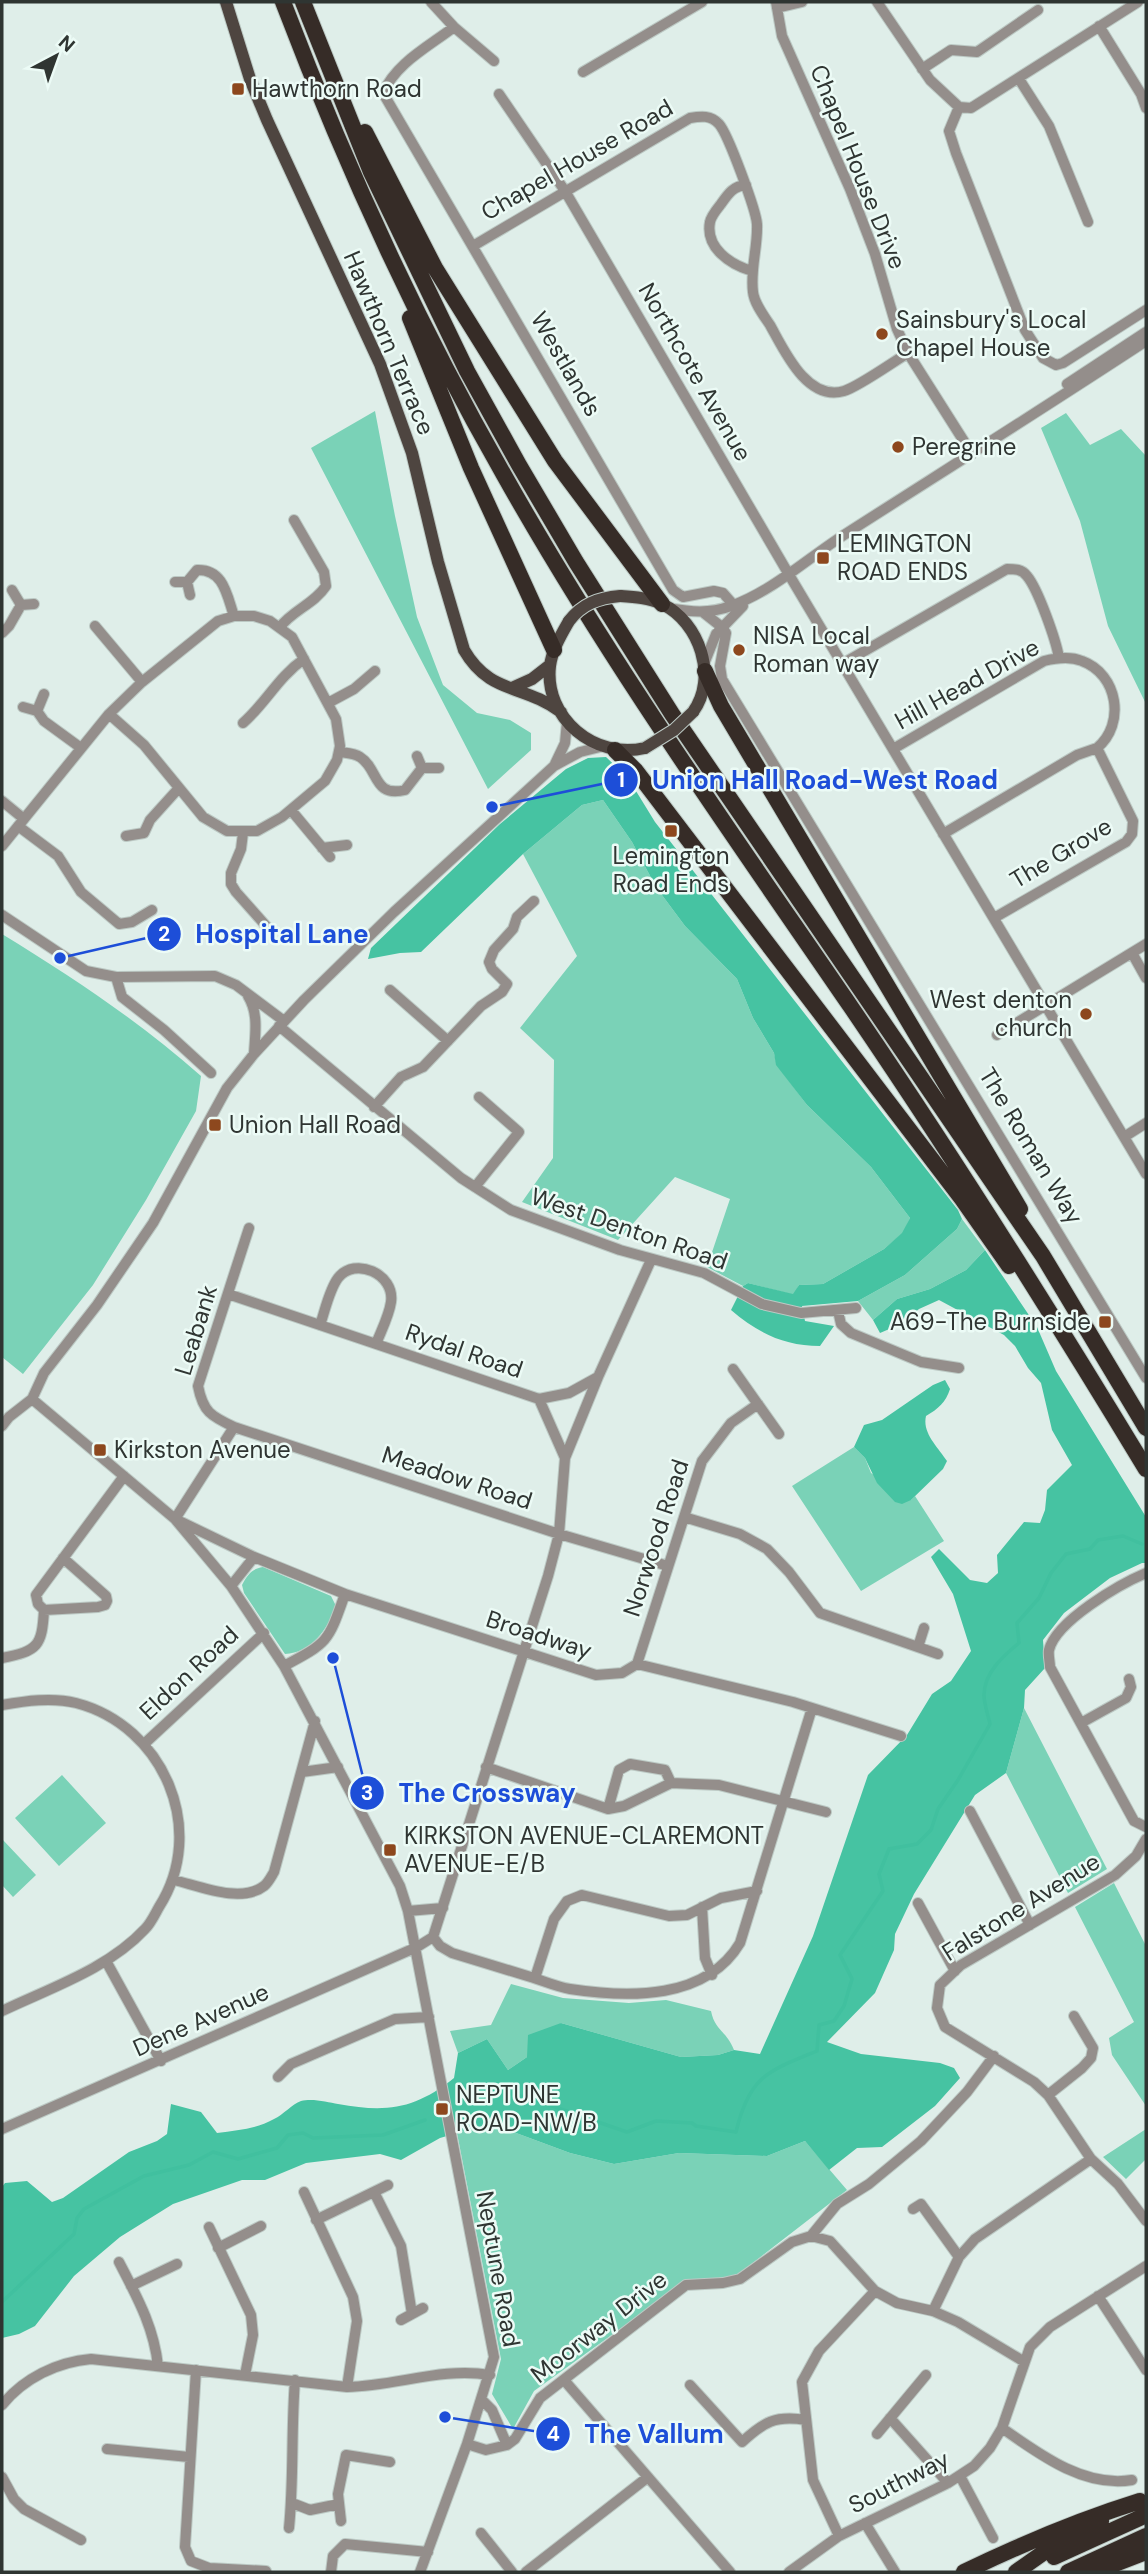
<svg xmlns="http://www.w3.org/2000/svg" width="1148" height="2574" viewBox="0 0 1148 2574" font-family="'DM Sans',sans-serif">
<rect width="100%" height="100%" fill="#dfeee9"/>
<path fill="#7ad2b7" d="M375 411 395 516 417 617 443 685 477 713 510 720 531 733V750L488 789 311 448Z
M1066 413 1090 445 1121 429 1146 456V704L1108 626 1080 521 1041 428Z
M603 800 632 842 656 887 685 926 737 979 753 1018 774 1053 777 1065 807 1105 871 1167 910 1218 903 1233 884 1249 823 1284 799 1285 794 1295 748 1283 743 1286 707 1267 730 1199 675 1177 618 1240 522 1202 553 1158 554 1060 520 1028 577 956 523 854 582 805Z
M2 934C72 977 139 1021 201 1076L196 1111 146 1200 93 1285 23 1374 2 1357Z
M962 1219 985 1250 966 1270 930 1289 897 1299 873 1320 858 1301 905 1275 957 1229Z
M854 1447 865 1458 871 1473 911 1500 915 1496 944 1541 861 1591 792 1486Z
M263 1567 331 1596 336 1606C328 1629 311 1653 285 1654L244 1593 242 1585C248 1574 252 1569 263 1567Z
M1024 1708 1107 1869 1068 1893 1006 1773Z
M62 1775 106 1823 59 1866 15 1818Z
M3 1840 36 1875 13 1897 2 1885Z
M1114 1883 1146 1946V2106L1112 2055 1109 2038 1134 2022 1075 1907Z
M511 1984 563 1998 629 2003 666 2000 711 2011C715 2031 726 2030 734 2050L718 2055 681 2057 561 2023 527 2057 508 2070 487 2039 458 2053 450 2031 491 2025Z
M478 2127H500L570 2153 614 2164 679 2153 767 2156 805 2141 847 2190 736 2276 685 2282 534 2391 513 2429 492 2394 501 2359 457 2133Z
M1146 2129V2159L1126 2179 1103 2157Z"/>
<path fill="#46c3a2" d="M606 757 628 778 655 822 958 1210 962 1219 957 1229 905 1275 858 1301 802 1306 805 1321 834 1326 820 1346C784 1346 758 1333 731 1310L743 1286 748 1283 793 1294 799 1285 823 1284 884 1249 902 1233 910 1218 871 1167 807 1105 776 1065 774 1053 753 1018 737 979 685 926 656 887 632 842 603 800 582 805 523 854 421 952 400 953 368 959 371 948 500 824 566 769 588 758Z
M985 1250 1037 1327 1056 1371 1146 1517V1563H1142L1110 1578 1064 1613 1043 1640 1045 1668 1025 1690 1024 1708 1006 1773 975 1795 914 1894 895 1934 894 1950 875 1993 827 2042 861 2054 940 2063 954 2068 960 2078 935 2106 882 2147 857 2148 829 2170 805 2141 767 2156 679 2153 614 2164 570 2153 500 2127H478L440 2138 401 2160 380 2154 306 2163 265 2180H242L173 2204 120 2237 74 2276 35 2326 19 2334 2 2338V2187L5 2183 27 2181 52 2202 63 2198 129 2152 157 2141 167 2134 171 2104 201 2112 217 2133C238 2130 256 2129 274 2119 283 2115 292 2104 301 2101 312 2098 328 2102 338 2104 387 2113 415 2109 454 2078L458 2053 487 2039 508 2070 527 2057 528 2035 561 2023 681 2057 718 2055 734 2050 760 2054 813 1936 868 1775 907 1735 932 1694 951 1681 971 1651 953 1594 931 1557 939 1549 970 1580 987 1583 998 1573 997 1555 1024 1522 1040 1523 1045 1510 1047 1490 1072 1465 1052 1430 1041 1383 1028 1368 1015 1346 1004 1335 939 1300 919 1309 901 1324 880 1333 873 1320 897 1299 930 1289 966 1270Z
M945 1380 950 1389C946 1402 938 1409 926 1416 922 1433 938 1447 947 1461L943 1469 911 1500 902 1504 895 1502 877 1483 865 1458 854 1447 864 1425 882 1420 933 1385Z"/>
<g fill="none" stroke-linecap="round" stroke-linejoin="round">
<path stroke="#41c09f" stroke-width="3.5" d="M473 2085C526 2094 576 2115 627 2132L656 2121 692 2123 696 2126 736 2132C749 2076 768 2071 817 2051L819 2025 834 2021 844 2006 852 1979 840 1955 883 1891 879 1874 889 1849 917 1844 931 1830 938 1809 958 1780 990 1724C988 1715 984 1704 984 1695 984 1673 1003 1656 1019 1643L1017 1623 1039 1598 1051 1573 1066 1554 1090 1549 1098 1540 1123 1536 1142 1544
M2 2302 74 2234 77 2218 84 2209 144 2176 189 2165 213 2152 238 2159 277 2148 288 2135 303 2133 313 2138 383 2135 425 2120"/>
<defs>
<path id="minor" d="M431 2 454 27 494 61
M776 2 782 36 850 189 875 254 897 329 908 353 972 454
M877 2 930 80 959 107 971 108 1138 2
M777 8 802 2
M1099 26 1141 94 1146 108
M454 27C428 47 396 63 383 93L673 590 683 597 714 591 723 593 738 610
M922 69 951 50 977 52 1038 10
M583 72 702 2
M1019 79 1049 126 1088 222
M499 94 565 191 788 573 1146 1174
M959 107 949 131 956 153 1025 330 1043 358 1056 365 1063 363 1146 310
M746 185C733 186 728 194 721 204 717 209 711 216 710 222 705 248 731 265 752 271
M473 246 690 118C701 116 711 115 719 124 728 134 756 210 757 224 758 247 750 269 753 292 754 303 764 316 770 325 784 350 807 402 844 391 858 387 893 362 908 353
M1067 384 1146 332
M175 582H187L190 595
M187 582 197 570C224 569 227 596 234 616
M12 590 21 605 34 604
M668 608C691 612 709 614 731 606 773 591 809 557 847 533 947 469 1047 406 1146 341
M704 613 723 628 726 633 720 666 722 679 1146 1378
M95 626 142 682
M280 627C293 610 314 604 326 586L324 572 294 520
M2 633 9 626 21 605
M704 664 716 634 743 606
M842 664 1007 569C1015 569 1022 569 1027 576 1038 589 1056 640 1059 658
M328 703 354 689 375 671
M23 707 37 711 44 694
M37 711 44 721 81 748
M243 723C266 703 278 677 304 659
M893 749 1044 661C1056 658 1070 656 1082 661 1118 674 1126 724 1097 748
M339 752C346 753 354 753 360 757 379 769 373 798 405 790L422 768
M417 756 422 768H439
M555 764 565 743 567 722
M2 801 24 819
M291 810 330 857
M18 826 58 856 81 892 119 924 132 922 152 910
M243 833 241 849 231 873V884L236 892 267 927
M943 834 1077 755 1097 748 1133 821 1132 834 1126 842 994 918
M126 836 144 833 150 820 178 789
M2 846 109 714 142 682 218 621 234 616H254L270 621 292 637 336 719 340 746 337 760 325 781 282 817 257 831H227L203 817 144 745 109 714
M322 848 347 845
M2 915 86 971 116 977 215 976 236 985 284 1021
M1132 953 1146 978
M116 977 122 997 164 1030 211 1073
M390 990 448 1041
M248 996C259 1014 255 1034 254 1054
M279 1026 461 1178 511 1210 620 1250 704 1273 762 1304 801 1313 856 1308
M997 1035 1146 944
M374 1107 401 1077 423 1067 481 1006 502 992 507 984 492 969 489 962 494 950 513 929 517 917 534 901
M1124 1137 1146 1123
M475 1187 519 1132 479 1097
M249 1228 198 1386C203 1412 211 1416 234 1427L559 1534 668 1566
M651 1260 598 1377 565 1458 559 1534 548 1576 433 1937 440 1946 452 1953C479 1961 507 1970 534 1978 546 1982 558 1987 570 1989 629 1998 706 2000 740 1943L812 1708
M228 1294 539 1399 569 1393 598 1377
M838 1311 841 1324 851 1333 921 1362 959 1368
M320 1325C325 1311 329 1290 338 1278 355 1256 395 1274 391 1302 389 1316 381 1331 376 1344
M733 1369 779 1434
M32 1399 175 1519 231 1586 284 1666 400 1886 408 1911 494 2357 467 2444 420 2572
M539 1399 565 1458
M2 1426 9 1417 32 1399 44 1373 97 1305 153 1223 227 1088 254 1054 304 1000 394 912 554 766 580 752 604 746
M234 1427 175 1519 254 1557 345 1594 596 1675 622 1673 637 1664 793 1702 901 1736
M684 1517 740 1534 767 1549 789 1572 820 1613 938 1654
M1146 1573C1120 1584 1056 1621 1049 1650 1048 1655 1050 1662 1050 1667L1134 1821 1146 1827
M231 1586 254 1557
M44 1610 98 1607 105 1605 107 1601 106 1596 63 1558
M918 1647 924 1628
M2 1658C38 1651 42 1646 44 1610L38 1604 36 1595 124 1476
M637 1664 702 1461 731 1423 758 1404
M284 1666C329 1642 328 1642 345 1594
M2 1705C25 1701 52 1697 76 1703 164 1726 208 1830 159 1907 155 1914 151 1923 145 1929 108 1969 50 1988 2 2011
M1081 1723 1126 1698 1131 1687 1129 1679
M144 1744 264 1633
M486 1767 608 1809 624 1806 671 1783 719 1785 826 1812
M302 1772 338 1767
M608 1809 619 1770 630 1764 665 1770 671 1783
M970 1811 1030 1925
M1146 1839 1136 1856 1115 1875 961 1965 940 1985 937 2008 945 2027 1034 2082 1048 2095 1091 2159 1118 2184 1146 2221
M174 1880C199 1886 241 1904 264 1886 268 1883 271 1877 274 1872L315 1721
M918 1903 955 1971
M702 1907 705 1958 712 1975
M408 1911 443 1908
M106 1961 161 2061
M535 1978 554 1919 567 1901 582 1895 669 1916 687 1915 721 1898 757 1891
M278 2077 291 2064 395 2019 429 2017
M1048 2095 1082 2068 1091 2058 1093 2048 1074 2016
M2 2129 417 1947 433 1937
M304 2192 353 2297 357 2321 347 2387
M374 2192 401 2246 412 2314
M913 2209 921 2204 959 2257
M316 2220 388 2185
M209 2227 251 2315 253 2335 245 2375
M811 2236 837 2204 869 2184 921 2141 967 2092 994 2056
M811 2236 830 2241 875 2291 897 2303 933 2311 958 2322 1023 2361
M218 2248 261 2226
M119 2262C137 2297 154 2327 158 2366
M131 2286 177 2264
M1098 2296 1146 2370
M933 2311 959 2257 975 2239 1091 2159
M401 2320 423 2308
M196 2370 185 2547 191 2561 209 2568 266 2571
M564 2380 730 2572
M690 2385 742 2442C764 2422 775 2415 806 2420
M482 2400 492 2410 507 2445
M2 2405C24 2378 57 2362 91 2359L347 2387C397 2386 441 2367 490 2375
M890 2418 948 2483
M1002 2428C1039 2454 1084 2488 1132 2480
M877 2434 926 2375
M467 2444 486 2450 507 2445 515 2439 540 2398 686 2285 723 2283 740 2279 792 2242 811 2236
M107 2449 189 2457
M960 2476 993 2538
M2 2477 14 2499 24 2509 81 2540
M292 2503 310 2510 339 2504
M341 2521 338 2494 346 2455 390 2462
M865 2523 895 2572
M289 2528C294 2478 291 2430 295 2380
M481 2533 512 2572
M839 2536 813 2480 802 2382 819 2351 875 2291
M331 2572 333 2556 345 2544 428 2552
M526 2572 648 2477
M789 2572 839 2536 948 2483 974 2466 990 2448 1002 2428 1030 2347 1050 2327 1146 2266"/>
<path id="major" d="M226 2 250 79 267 120 380 364 412 453 438 562 464 650C490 695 524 684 561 712
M620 596C634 597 649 598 662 604 700 622 718 678 693 712
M569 621C561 635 552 650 550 666 544 718 595 760 645 748
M512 688 532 679 550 665"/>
<path id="highway" d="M283 2C345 165 417 323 504 475 608 660 731 832 851 1007 954 1158 1051 1312 1146 1469
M303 2 371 172 467 371 519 465 576 562 672 714 1043 1256 1146 1428
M365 132 435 268 555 461 662 604
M410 318 471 468 554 650
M705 671 721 706 1020 1209
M615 750 636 771 962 1199 1009 1266
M1054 2557 1146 2515
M964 2572C1022 2544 1079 2520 1140 2501
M1016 2572 1050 2548 1101 2521
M1068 2572 1146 2536
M1094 2572 1146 2552"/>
</defs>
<use href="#minor" stroke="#bcc9c4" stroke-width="12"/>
<use href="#major" stroke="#bcc9c4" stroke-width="14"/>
<use href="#highway" stroke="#bcc9c4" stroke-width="18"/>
<use href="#minor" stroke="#948e8b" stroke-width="10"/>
<use href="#major" stroke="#4e4540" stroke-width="12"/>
<use href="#highway" stroke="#362c27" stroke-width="16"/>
<defs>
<path id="major-bridge" d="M569 621C582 604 598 598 620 596
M645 748 674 730 693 712"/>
</defs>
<use href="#major-bridge" stroke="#bcc9c4" stroke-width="14" stroke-linecap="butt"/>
<use href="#major-bridge" stroke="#4e4540" stroke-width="12"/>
</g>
<g fill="#8d481e" stroke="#ecfbf6" stroke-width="2.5">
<rect x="231" y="82" width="14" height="14" rx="3.5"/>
<circle cx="882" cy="334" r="7"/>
<circle cx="898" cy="447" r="7"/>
<rect x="816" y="551" width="14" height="14" rx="3.5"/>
<circle cx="739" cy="650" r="7"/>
<rect x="664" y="824" width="14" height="14" rx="3.5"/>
<circle cx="1086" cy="1014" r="7"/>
<rect x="208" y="1118" width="14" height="14" rx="3.5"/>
<rect x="1098" y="1315" width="14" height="14" rx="3.5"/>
<rect x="93" y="1443" width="14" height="14" rx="3.5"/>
<rect x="383" y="1843" width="14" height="14" rx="3.5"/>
<rect x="435" y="2102" width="14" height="14" rx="3.5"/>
</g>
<g text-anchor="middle" stroke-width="5" stroke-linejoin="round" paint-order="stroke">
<g font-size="24" fill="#2f3532" stroke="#ecfbf6" text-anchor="start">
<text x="252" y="97">Hawthorn Road</text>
<text x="896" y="328">Sainsbury's Local<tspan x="896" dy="28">Chapel House</tspan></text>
<text x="912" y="455">Peregrine</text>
<text x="837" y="552">LEMINGTON<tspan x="837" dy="28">ROAD ENDS</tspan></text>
<text x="753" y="644">NISA Local<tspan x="753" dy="28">Roman way</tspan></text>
<text x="671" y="864" text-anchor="middle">Lemington<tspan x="671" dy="28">Road Ends</tspan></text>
<text x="1072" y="1008" text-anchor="end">West denton<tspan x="1072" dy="28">church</tspan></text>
<text x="229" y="1133">Union Hall Road</text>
<text x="1091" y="1330" text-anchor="end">A69-The Burnside</text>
<text x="114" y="1458">Kirkston Avenue</text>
<text x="404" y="1844">KIRKSTON AVENUE-CLAREMONT<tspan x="404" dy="28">AVENUE-E/B</tspan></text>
<text x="456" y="2103">NEPTUNE<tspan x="456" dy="28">ROAD-NW/B</tspan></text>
</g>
<g font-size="24" fill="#2f3532" stroke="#ecfbf6">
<text transform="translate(577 160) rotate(-30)" y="8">Chapel House Road</text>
<text transform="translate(858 167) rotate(68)" y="8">Chapel House Drive</text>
<text transform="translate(389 343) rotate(67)" y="8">Hawthorn Terrace</text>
<text transform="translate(566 364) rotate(60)" y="8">Westlands</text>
<text transform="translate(695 372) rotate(60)" y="8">Northcote Avenue</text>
<text transform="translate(967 684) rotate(-29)" y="8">Hill Head Drive</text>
<text transform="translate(1061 853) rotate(-31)" y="8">The Grove</text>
<text transform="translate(1031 1146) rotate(59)" y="8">The Roman Way</text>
<text transform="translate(629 1229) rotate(19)" y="8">West Denton Road</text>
<text transform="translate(196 1330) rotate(-73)" y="8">Leabank</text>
<text transform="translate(464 1351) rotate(19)" y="8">Rydal Road</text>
<text transform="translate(457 1478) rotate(18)" y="8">Meadow Road</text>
<text transform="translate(656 1538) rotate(-72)" y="8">Norwood Road</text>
<text transform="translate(539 1635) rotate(18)" y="8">Broadway</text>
<text transform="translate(189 1673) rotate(-43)" y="8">Eldon Road</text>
<text transform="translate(1021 1907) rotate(-32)" y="8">Falstone Avenue</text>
<text transform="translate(201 2020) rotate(-24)" y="8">Dene Avenue</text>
<text transform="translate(498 2269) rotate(80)" y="8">Neptune Road</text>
<text transform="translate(599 2327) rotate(-38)" y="8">Moorway Drive</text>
<text transform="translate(899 2482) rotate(-27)" y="8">Southway</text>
</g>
</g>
<path fill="none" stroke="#1d4ed8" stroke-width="2.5" d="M492 807L621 780M60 958L164 934M333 1658L367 1793M445 2417L553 2434"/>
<g fill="#1d4ed8" stroke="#ecfbf6" stroke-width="2.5">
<circle cx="492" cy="807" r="7"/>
<circle cx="60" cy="958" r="7"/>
<circle cx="333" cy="1658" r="7"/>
<circle cx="445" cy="2417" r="7"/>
<circle cx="621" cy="780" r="18"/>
<circle cx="164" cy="934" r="18"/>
<circle cx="367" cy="1793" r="18"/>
<circle cx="553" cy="2434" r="18"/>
</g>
<g font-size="21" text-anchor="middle" font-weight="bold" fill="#fff">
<text x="621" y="787">1</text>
<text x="164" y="941">2</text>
<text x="367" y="1800">3</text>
<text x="553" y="2441">4</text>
</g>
<g font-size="26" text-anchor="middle" font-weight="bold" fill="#1d4ed8" stroke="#ecfbf6" stroke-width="5" stroke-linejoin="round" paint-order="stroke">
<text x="825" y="789">Union Hall Road-West Road</text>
<text x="282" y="943">Hospital Lane</text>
<text x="487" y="1802">The Crossway</text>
<text x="654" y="2443">The Vallum</text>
</g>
<rect width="1148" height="2574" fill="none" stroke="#2f3532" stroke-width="7"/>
<g transform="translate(56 56) rotate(41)" stroke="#ecfbf6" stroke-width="5" paint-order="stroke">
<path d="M0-5L12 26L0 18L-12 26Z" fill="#2f3532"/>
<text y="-10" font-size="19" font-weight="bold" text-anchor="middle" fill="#2f3532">N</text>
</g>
</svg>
